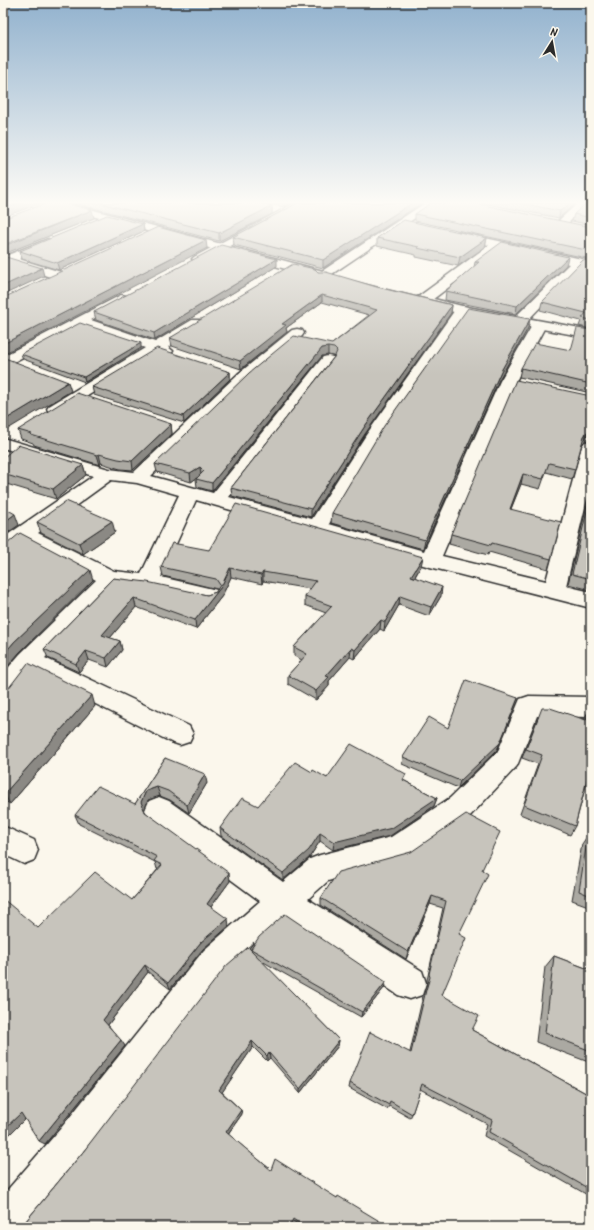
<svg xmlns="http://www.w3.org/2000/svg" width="594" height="1230" viewBox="0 0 594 1230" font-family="Kalam,sans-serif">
<rect width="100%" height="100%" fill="#fbf7ec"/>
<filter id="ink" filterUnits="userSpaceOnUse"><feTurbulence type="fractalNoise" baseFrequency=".025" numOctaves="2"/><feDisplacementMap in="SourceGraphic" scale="8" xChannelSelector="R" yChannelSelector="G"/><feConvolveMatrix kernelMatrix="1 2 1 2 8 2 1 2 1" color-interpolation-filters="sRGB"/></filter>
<g filter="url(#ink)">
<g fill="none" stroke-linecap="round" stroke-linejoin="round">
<defs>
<path id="minor" d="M295 203H308L202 261H194L192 259 194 257Z
M425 203H437L326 278H318L316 275Z
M578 203H589L566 225H558L557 223 558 221Z
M457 232 591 261V269L580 266 524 324H514L512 321 514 318 569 264 500 248 428 303H418L417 300 418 297 489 245 453 237 451 235Z
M48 239 54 242 52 244 19 259 64 273 66 276 64 279H56L9 263 3 265V257Z
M121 295 126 296 127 299 126 302 91 320 155 342 192 320H202L204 323 202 326 168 347 173 351 171 354 166 355 158 353 61 412 55 414 49 412 47 409 49 406 145 348 81 326 8 365 3 366V356Z
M462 306 467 307 469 310 382 435 329 524 424 551 500 381 534 322H544L546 325 516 381 442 556 546 581 582 446 585 442 591 441V482L566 586 591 592V608L430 567 196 500 161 577 217 590 220 595 217 600 209 603 148 589 115 586 45 658 189 726 193 734 189 742 180 745 171 742 32 672 12 698 3 701V674L20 654 96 580 24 542 10 553 3 555V538L93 476 3 448V438L109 469 134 472 238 374 292 330 297 329 302 330 304 333 302 336 248 380 151 476 213 493 323 357 328 356 333 357 335 360 333 363 229 497 312 519 366 435 457 307ZM111 480 137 483 179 495 141 574 114 571 38 533Z
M529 696 591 697V717L537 716 517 766 470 816 408 859 328 881 308 899 422 971 426 983 422 995 410 999 398 995 285 919 226 972 87 1154 27 1227H3V1195L61 1128 204 950 260 901 149 819 145 810 149 801 159 797 169 801 283 882 310 859 320 855 391 837 450 798 498 751 520 699Z
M3 826 34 840 38 850 34 860 24 864 3 854Z"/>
<path id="tertiary" d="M51 203H67L323 271 325 274 323 277H315L52 205Z
M422 296 462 306 591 330V338L462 314 417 303 416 300 417 297Z"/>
</defs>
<use href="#minor" stroke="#2b2b2b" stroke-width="3"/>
<use href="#tertiary" stroke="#2b2b2b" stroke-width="3"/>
<use href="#minor" fill="#fbf7ec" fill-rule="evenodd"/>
<use href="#tertiary" fill="#fbf7ec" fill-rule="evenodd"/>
</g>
<path fill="#aba9a2" stroke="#2b2b2b" d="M74 203H257L272 206V214L219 241Z
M264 203H292L284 207Z
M298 203H422L323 268 234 245 233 237Z
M482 203H576L559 218Z
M591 203V225L572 221 574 214Z
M415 214 591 227V259L415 221Z
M94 218 6 253H3V219Z
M143 224 144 231 59 270 22 259 20 251Z
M377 238H487L485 247 458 266 416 257V255L377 246Z
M591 261V329L579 326 581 321 540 310 542 302Z
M475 262 566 265 516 314 445 300 446 291 474 267Z
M277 266 155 340 96 320 94 312Z
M318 272 452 305 451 313 365 434 311 517 232 496 231 488 334 357 333 356 328 355 322 356 212 491 197 487 196 479 198 477 191 482 157 472 155 464 332 344 369 315 322 302 286 328 287 332 241 369 172 346 170 338Z
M530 319 528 328 499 380 423 549 331 523 332 513Z
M591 330V393L519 377 521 368 571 350Z
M141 348 85 382 23 359 21 354Z
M230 372V379L184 423 94 395 92 387Z
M591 396V440L585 441 582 444 572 479 546 472 540 489 521 484 511 509 551 559 548 569 489 552 488 555 449 544 451 534Z
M171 424 172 434 133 470 120 469 101 463 100 465 34 445 33 443 21 439 18 430Z
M3 458 83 465 86 475 56 499 3 483Z
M591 488V590L568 584Z
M37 522 115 532 83 554 41 533Z
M209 550 421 566 415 577 441 596 429 616 399 605 384 631 380 629 354 659 350 657 329 681V686L316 700 288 684V675L302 660 294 656V647L326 613 305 605V596L310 589 263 581 262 584 231 577 222 596 196 629 136 607 110 638 120 641 122 650 108 667 89 660 79 672 48 658 44 649 113 578 207 595 216 592 218 589H217L163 576 161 567Z
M3 690 95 706 10 804 3 800Z
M518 698 497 750 458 788 402 764 403 757 448 728Z
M589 710 591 711V779L588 778 575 826 570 835 520 814 538 764 522 758 538 718 584 719Z
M165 758 207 783 189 813 170 800 160 796 148 800 144 809 145 812 230 881 211 907 229 926 203 949 170 989 148 972 108 1025 125 1046 45 1144 25 1119 38 928 132 900 158 869H157L155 862 79 824 75 815 135 804Z
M312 772 327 778 405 781 437 798 434 806 390 836 333 850 320 841 309 858 283 880 221 836 220 828 258 806Z
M588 835 591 836V907L572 900 582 844Z
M482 870 459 934 442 995 472 1030 591 1096V1197L484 1136 487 1124 420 1089 412 1114 410 1118 389 1106 387 1109 349 1088 350 1083 410 1052 423 996 427 983V980L443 908 430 904 406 959 321 905V898Z
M254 945 384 988 361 1017 260 960 339 1040 338 1046 300 1093 270 1058 267 1061 253 1047 222 1092 241 1110 242 1114 228 1134 271 1170 337 1198 385 1227H302L293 1221 21 1227Z
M554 956 591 970V1063L536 1042 545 967Z"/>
<path fill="#8b8984" stroke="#2b2b2b" d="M20 203H41L3 217V209Z
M284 203H292L284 207Z
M412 203H422L323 268V260Z
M570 203H576L559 218 560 211Z
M272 206V214L219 241V233Z
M92 210 94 218 6 253 4 246Z
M143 224 144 231 59 270 57 263Z
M487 238 485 247 458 266 460 257Z
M206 240 207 248 3 354V344Z
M568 257 566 265 516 314 517 306Z
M277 259V266L155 340 154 333Z
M42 268 44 276 3 295V286Z
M322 295V302L286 328 287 332 241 369 240 361 282 324Z
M452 305 451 313 365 434 311 517V509L365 426Z
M530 319 528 328 499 380 423 549 425 540 501 371Z
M141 343V348L85 382 84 377Z
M328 347V355L322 356 212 491V483L322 348Z
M230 372V379L184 423 183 416Z
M68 382 71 391 3 432V421Z
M171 424 172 434 133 470 132 461Z
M588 431 585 441 581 445 584 436Z
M99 454 101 463 100 465 97 455Z
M83 465 86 475 56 499 53 489Z
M200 467 201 475 191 482 190 473Z
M523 474 521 484 507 518 510 509Z
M15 514 19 525 3 536V523Z
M112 521 115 532 83 554 79 543Z
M423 557 421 566 410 585 411 576Z
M230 568 231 577 222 596 196 629 195 620 221 587Z
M90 570 93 580 19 653 3 672V655L14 642Z
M263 572V581L262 584 261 575Z
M442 587 441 596 429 616 431 607Z
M400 596 399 605 384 631 385 622Z
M134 598 136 607 105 644 102 635Z
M381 620 380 629 354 659 355 650Z
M120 641 122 650 108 667 106 658Z
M351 648 350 657 329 681V686L316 700V691L326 676Z
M86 651 89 660 79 672 76 664Z
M92 695 95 706 10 804 4 794Z
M518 698 497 750 458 788 460 781Z
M205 774 207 783 189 813 187 805Z
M157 787 160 796 148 800 144 811 141 802 146 791Z
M437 798 434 806 390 836 333 850 334 842Z
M320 833V841L309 858 283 880V873Z
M229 873 230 881 208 911 207 904Z
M432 896 430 904 406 959 408 952Z
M228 919 229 926 203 949 170 989 168 983 201 942Z
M254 942V948L251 949V952L249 948Z
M145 965 148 972 107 1026 103 1020Z
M386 982 384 988 361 1017 362 1012Z
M121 1040 125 1046 45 1144 39 1141Z
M339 1040 338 1046 300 1093V1089Z
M252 1041 253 1047 221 1094 219 1090Z
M269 1053 270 1058 267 1061V1056Z
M241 1110 242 1114 227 1135 226 1132Z
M21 1113 27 1117 3 1141V1130Z"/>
<path fill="#c7c4bc" stroke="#2b2b2b" d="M3 203H20L3 209Z
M47 203H64L92 210 3 245V219Z
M100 203H257L272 206 219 233Z
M298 203H412L323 260 233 237Z
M431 203H474L591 227V251L415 214Z
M520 203H570L560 211Z
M586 203H591V218L574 214Z
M107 215 143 224 57 263 20 251Z
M404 220 487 238 460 257 417 248 419 247 377 238Z
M158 227 206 240 3 344V298Z
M502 242 568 257 517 306 446 291 479 262H475Z
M221 245 277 259 154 333 94 312Z
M3 257H6L42 268 3 286Z
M583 260 591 261V320L582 318 586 313 542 302Z
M293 264 315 269 318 272H326L377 287 452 305 365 426 311 509 231 488 335 356 337 351 334 348 328 347 322 348 212 483 196 479 204 471 200 467 190 473 155 464 249 373 294 336 332 344 377 310 322 295 282 324 286 325 240 361 170 338Z
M468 308 530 319 501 371 425 540 332 513 384 426Z
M80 323 141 343 84 377 21 354Z
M577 328 591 330V384L521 368 535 343 571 350Z
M157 348 230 372 183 416 92 387Z
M3 358H5L68 382 3 421Z
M516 380 591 396V431H588L584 436 575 469 549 463 543 479 523 474 510 509 561 522 551 559 492 543 491 545 451 534Z
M77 393 171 424 132 461 118 459 99 454 97 455 31 435 32 434 18 430Z
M18 445 83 465 53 489 3 474V458Z
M591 494V579L572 574Z
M66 501 112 521 79 543 37 522Z
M236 504 423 557 411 576 442 587 431 607 400 596 385 622 381 620 355 650 351 648 326 676 329 677 316 691 288 675 307 654 294 647 332 606 305 596 316 581 263 572 261 575 230 568 221 587 195 620 134 598 102 635 120 641 106 658 86 651 76 664 44 649 113 578 147 582 207 595 216 592 220 585 216 579 161 567 172 543 209 550Z
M3 507 15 514 3 523Z
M20 533 90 570 14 642 3 655V544H7Z
M28 663 92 695 4 794H3V690L8 689Z
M466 680 518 698 500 743 460 781 403 757 429 717 448 728Z
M542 708H550L586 720 589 710 591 711V768H590L575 826 524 805 542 755 526 749Z
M351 744 406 774 403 780 437 798 392 828 334 842 320 833 309 850 283 873 220 828 242 798 258 806 295 762 312 772 313 770 327 778Z
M165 758 205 774 187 805 168 791 157 787 146 791 141 802 145 812 229 873 207 904 228 919 201 942 168 983 145 965 103 1020 121 1040 39 1141 21 1113 3 1130V899L38 928 95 872 132 900 162 865 154 861 157 857 75 815 98 786 135 804Z
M466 814 500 832 482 870 488 874 459 934 466 938 442 995 479 1016 472 1030 591 1096V1190L489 1132 492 1120 422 1084 412 1114 390 1101 389 1105 350 1083 370 1032 411 1053 426 990 430 977 429 974 446 901 432 896 408 952 321 898 338 872 411 852Z
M588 835 591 836V896L579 891Z
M285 914 386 982 362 1012 251 949 259 937Z
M254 942 249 948 339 1040 300 1089 269 1053 267 1056 252 1041 219 1090 241 1110 226 1132 271 1170 275 1159 337 1198 338 1196 386 1225 385 1227H305L293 1219 289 1227H3H21L83 1152 226 966Z
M554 956 591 970V1051L545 1033Z"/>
</g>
<linearGradient id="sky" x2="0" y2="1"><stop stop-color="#92b2ce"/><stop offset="0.54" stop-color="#fdfbf6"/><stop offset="1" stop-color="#fdfbf6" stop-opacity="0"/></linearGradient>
<rect width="594" height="375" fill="url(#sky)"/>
<rect width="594" height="1230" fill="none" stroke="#fbf7ec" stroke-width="16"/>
<rect x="8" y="8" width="578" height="1214" fill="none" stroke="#2b2b2b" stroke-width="1.5" filter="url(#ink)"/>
<g transform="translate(552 42) rotate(11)" stroke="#fbf7ec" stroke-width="3" paint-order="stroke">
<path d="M0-3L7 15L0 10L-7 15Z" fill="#2b2b2b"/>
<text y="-6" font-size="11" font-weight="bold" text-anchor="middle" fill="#2b2b2b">N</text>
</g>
</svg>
